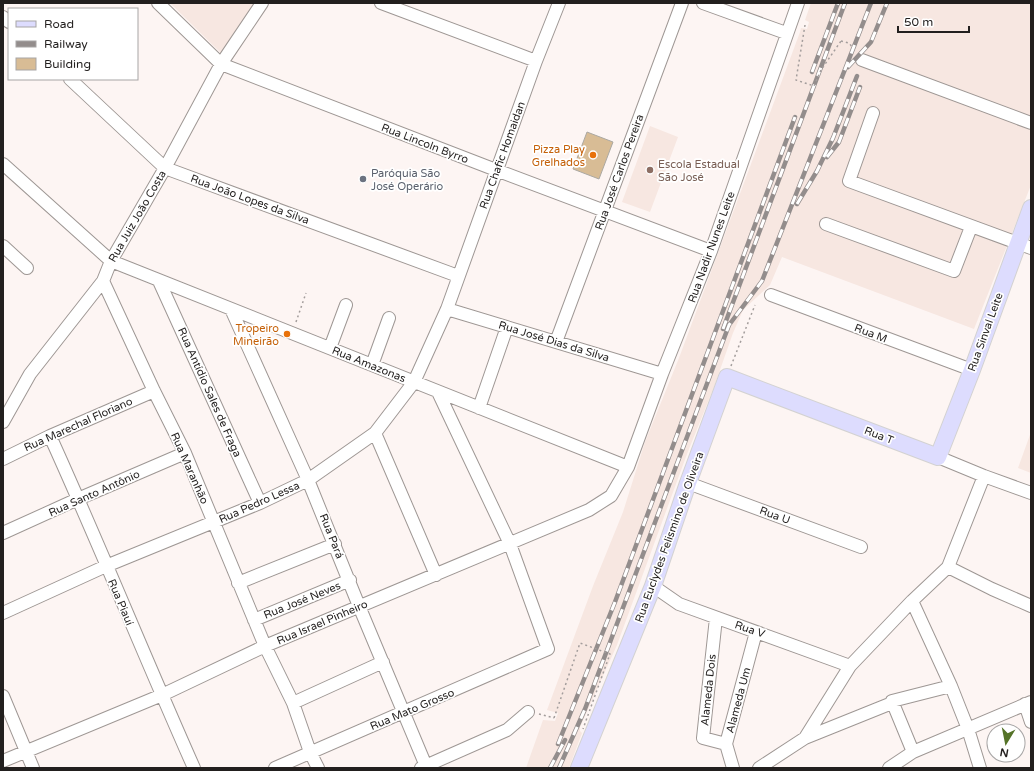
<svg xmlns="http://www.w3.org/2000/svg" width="1034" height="771" viewBox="0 0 1034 771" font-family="'Varela Round',sans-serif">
<rect width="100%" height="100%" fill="#fdf5f3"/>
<path fill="#f7e7e1" d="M170 3H255L221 53Z
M811 3H1031V185L974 329 782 257 770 285 743 310 733 333 714 387 687 454 617 645 580 727V731L582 733 569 768H526L543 720 555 721 558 713 547 710 593 586 623 512 645 442 679 358 800 32 801 28 807 29 809 22 805 20Z
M650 126 678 137 650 212 622 202Z
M1031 432V473L1018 468Z"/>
<path fill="#d8bc95" stroke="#aba8a2" d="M587 132 613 142 599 179 573 169Z"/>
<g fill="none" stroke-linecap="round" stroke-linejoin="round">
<defs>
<path id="minor" d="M158 3 221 64 496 170 711 251
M381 3 536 61
M703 3 786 33
M3 17 9 22
M862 60 1031 123
M70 79 165 168 458 276
M873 113 849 181 1031 248
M3 164 111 261 628 467
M826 224 954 271 971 227
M3 246 27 268
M103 281 154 391 185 453 265 646 293 703 310 752 318 768
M159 281 260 503
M771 295 972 370
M231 309 308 480 359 606 426 766
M447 309 662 374
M556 342 682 3
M330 348 346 305
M372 365 389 318
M479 408 507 327
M3 422 30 374 103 281 111 261 165 168 221 64 262 3
M375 433 436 575
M50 436C100 546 145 658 194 768
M938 457 984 476 1031 493
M3 459 50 436 154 391
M688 483 861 547
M3 533 78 499 185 453
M948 567 992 589 1031 606
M238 583 335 544
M653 586 679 604 850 666
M912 601 951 686 968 729 980 768
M3 613 106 566 260 503 308 480 375 433 414 382 447 309 536 61 559 3
M716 618 703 738 726 744
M254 620 350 580
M3 696 33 768
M892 701 913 752
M293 703 383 662
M1025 704 1031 722
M805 738 850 666 912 601 948 567 984 476
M3 761 162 695 265 646 589 510 611 496 628 467 662 374 711 251 798 3
M275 768 548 649 510 544 438 392
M421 768 507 730 528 712
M733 768 726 744 756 632
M759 768 805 738 892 703V701L951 686
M889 768 913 752 1031 702"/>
<path id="major" d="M579 768 653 586 688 483 727 377 938 457 972 370 1031 208"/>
</defs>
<use href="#minor" stroke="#9e9794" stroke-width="14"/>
<use href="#major" stroke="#d3d2d2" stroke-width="18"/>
<path stroke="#a39d9c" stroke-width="1.5" stroke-dasharray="2 3" stroke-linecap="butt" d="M841 41 849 43 856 52
M296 322 306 293
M731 366 755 305
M539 714 554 718"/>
<use href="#minor" stroke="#fff" stroke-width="12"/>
<use href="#major" stroke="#dddcfe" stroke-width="16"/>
<defs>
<path id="rail" d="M848 67 871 42 887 3
M812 72 838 3
M827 157 839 142 860 87
M797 204 817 171 833 138 857 76
M723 329 845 3
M558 744 615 602 795 117
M550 768 565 740
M559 768 585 709 729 325 762 281 871 3"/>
</defs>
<use href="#rail" stroke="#938d8c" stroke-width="4.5"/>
<use href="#rail" stroke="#fff" stroke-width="3" stroke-dasharray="9" stroke-linecap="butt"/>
<path stroke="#a39d9c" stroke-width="1.5" stroke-dasharray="2 3" stroke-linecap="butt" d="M805 25 796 80 814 86 821 70 841 41
M554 718 580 643 610 654 583 729"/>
</g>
<g fill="#e8710a" stroke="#fff" stroke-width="1.5">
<circle cx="593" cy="155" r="4"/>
<circle cx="287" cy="334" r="4"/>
</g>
<circle fill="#8d6e63" stroke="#fff" stroke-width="1.5" cx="650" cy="170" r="4"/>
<circle fill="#6b7280" stroke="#fff" stroke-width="1.5" cx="363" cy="179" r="4"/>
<g text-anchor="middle" stroke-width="3.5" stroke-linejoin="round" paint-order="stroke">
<g font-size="11" fill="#221f1e" stroke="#fff">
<text transform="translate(425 143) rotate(21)" y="4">Rua Lincoln Byrro</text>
<text transform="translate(502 155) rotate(-70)" y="4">Rua Chafic Homaidan</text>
<text transform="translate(619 172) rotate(-70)" y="4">Rua José Carlos Pereira</text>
<text transform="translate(250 199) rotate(20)" y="4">Rua João Lopes da Silva</text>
<text transform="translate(137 216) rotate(-60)" y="4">Rua Juiz João Costa</text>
<text transform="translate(711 247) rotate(-70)" y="4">Rua Nadir Nunes Leite</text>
<text transform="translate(985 332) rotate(-70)" y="4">Rua Sinval Leite</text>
<text transform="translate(871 333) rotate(21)" y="4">Rua M</text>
<text transform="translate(554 341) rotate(17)" y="4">Rua José Dias da Silva</text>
<text transform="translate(369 364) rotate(22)" y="4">Rua Amazonas</text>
<text transform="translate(210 392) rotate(66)" y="4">Rua Antídio Sales de Fraga</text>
<text transform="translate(78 424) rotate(-24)" y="4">Rua Marechal Floriano</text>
<text transform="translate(879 435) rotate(21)" y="4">Rua T</text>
<text transform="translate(190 468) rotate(66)" y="4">Rua Maranhão</text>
<text transform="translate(94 493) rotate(-24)" y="4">Rua Santo Antônio</text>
<text transform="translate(259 502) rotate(-24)" y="4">Rua Pedro Lessa</text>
<text transform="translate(775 515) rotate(20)" y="4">Rua U</text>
<text transform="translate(332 536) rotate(68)" y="4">Rua Pará</text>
<text transform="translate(669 537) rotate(-70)" y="4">Rua Euclydes Felismino de Oliveira</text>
<text transform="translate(302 600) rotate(-22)" y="4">Rua José Neves</text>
<text transform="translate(121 602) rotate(67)" y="4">Rua Piauí</text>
<text transform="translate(322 622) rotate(-23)" y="4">Rua Israel Pinheiro</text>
<text transform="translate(750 629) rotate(19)" y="4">Rua V</text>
<text transform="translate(708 690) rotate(-84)" y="4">Alameda Dois</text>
<text transform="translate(738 700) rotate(-75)" y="4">Alameda Um</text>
<text transform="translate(412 709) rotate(-23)" y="4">Rua Mato Grosso</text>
</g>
<g font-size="11" fill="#c56008" stroke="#fff" text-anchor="end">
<text x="585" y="153">Pizza Play<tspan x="585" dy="13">Grelhados</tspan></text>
<text x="279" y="332">Tropeiro<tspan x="279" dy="13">Mineirão</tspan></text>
</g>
<g font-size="11" fill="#785e54" stroke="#fff" text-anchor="start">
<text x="658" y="168">Escola Estadual<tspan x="658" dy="13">São José</tspan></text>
</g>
<g font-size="11" fill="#5b616d" stroke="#fff" text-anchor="start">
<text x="371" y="177">Paróquia São<tspan x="371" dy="13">José Operário</tspan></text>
</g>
</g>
<rect width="1034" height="771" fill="none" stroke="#221f1e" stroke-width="8"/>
<rect x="8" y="8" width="130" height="72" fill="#ffffff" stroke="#a7a5a5"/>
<rect x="16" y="21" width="20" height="6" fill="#dddcfe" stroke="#a7a5a5"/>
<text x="44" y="28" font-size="12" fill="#221f1e">Road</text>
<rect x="16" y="41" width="20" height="6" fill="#938d8c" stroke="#a7a5a5"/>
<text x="44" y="48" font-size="12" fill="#221f1e">Railway</text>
<rect x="16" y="58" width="20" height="12" fill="#d8bc95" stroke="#a7a5a5"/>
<text x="44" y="68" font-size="12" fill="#221f1e">Building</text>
<g transform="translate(1006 743) rotate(190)"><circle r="19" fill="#ffffff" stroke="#a7a5a5"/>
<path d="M0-3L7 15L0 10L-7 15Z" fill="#557328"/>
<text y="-6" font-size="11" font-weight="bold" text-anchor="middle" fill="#221f1e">N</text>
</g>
<path d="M898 26v6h71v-6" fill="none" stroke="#221f1e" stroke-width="2"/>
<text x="904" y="26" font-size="12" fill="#221f1e" stroke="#ffffff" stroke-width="3" paint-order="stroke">50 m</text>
</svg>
